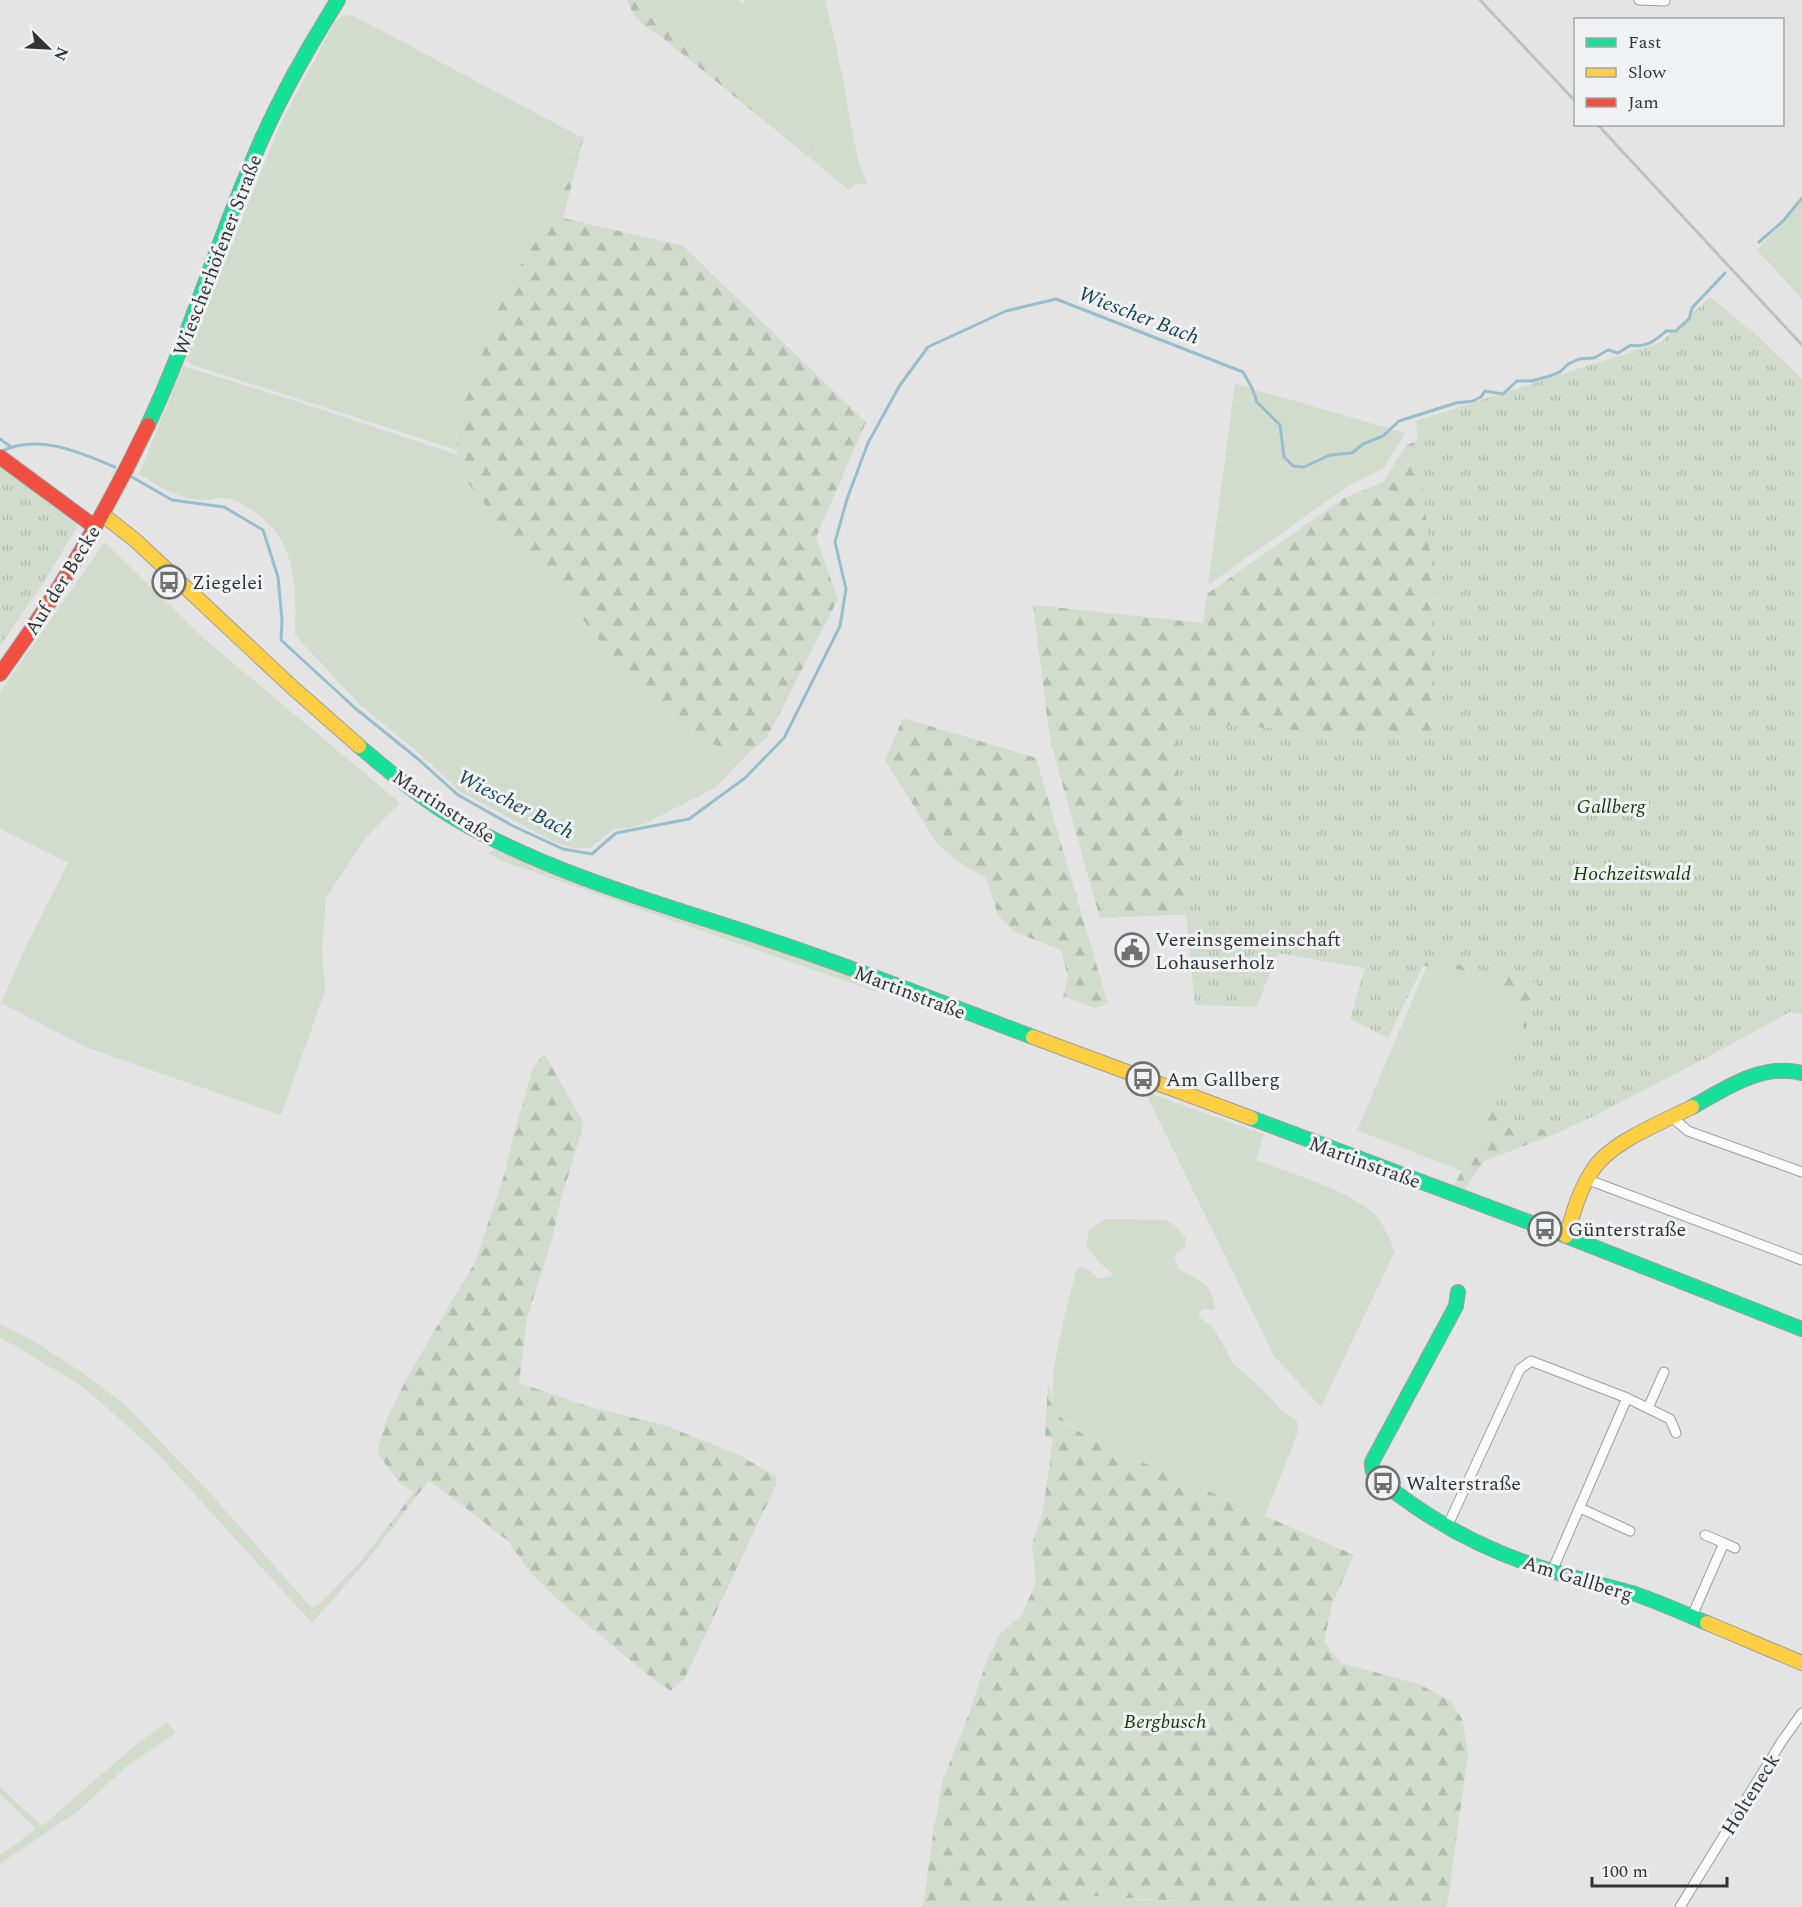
<svg xmlns="http://www.w3.org/2000/svg" width="1802" height="1907" viewBox="0 0 1802 1907" font-family="Spectral,serif">
<defs>
<pattern id="forest-firs" width="22" height="20" patternUnits="userSpaceOnUse" patternTransform="scale(1.5)"><rect width="22" height="20" fill="#d1dccc"/><path d="M5 1l3.5 6h-7zM16 11l3.5 6h-7z" fill="#b4bdb0"/></pattern>
<pattern id="park-tufts" width="24" height="20" patternUnits="userSpaceOnUse" patternTransform="scale(1.5)"><rect width="24" height="20" fill="#d1dccc"/><path d="M3 7l-1-3M5 7V3M7 7l1-3M15 17l-1-3M17 17v-4M19 17l1-3" fill="none" stroke="#b4bdb0"/></pattern>
</defs>
<rect width="100%" height="100%" fill="#e4e4e4"/>
<path fill="#d1dccc" d="M638 0H738L744 3 746 0H825L838 54 858 161 868 185 855 184 797 131 690 45 666 24 657 19 648 18Z
M352 15 579 136 557 217 543 227 504 294 456 427 457 450 190 364 186 358 281 123 335 22 342 16Z
M1802 200V299L1757 250Z
M183 366 292 400 457 455 464 478 507 532 526 551 620 665 673 714 710 743 727 750 747 755 715 788 646 823 627 828 613 829 591 848H572L554 842 461 792 421 755 359 704 295 635C296 588 298 546 258 514 249 507 236 500 225 498 219 497 213 500 207 500 179 500 161 487 139 474Z
M1235 384 1405 433 1384 468 1348 486 1208 585Z
M105 542 201 636 400 803 365 839 326 898 322 949 325 991 281 1115 88 1048 1 1003 27 944 68 863 0 829V692Z
M499 848 875 985 877 992 505 862 488 853Z
M1427 966 1453 968 1501 981 1529 1039 1462 1171 1357 1130Z
M1145 1092 1264 1134 1256 1160C1291 1174 1342 1188 1371 1211 1383 1221 1389 1238 1395 1251L1321 1407 1274 1356Z
M1105 1219 1166 1220 1174 1225 1186 1238 1185 1247 1174 1255 1178 1269C1200 1281 1212 1282 1215 1310L1203 1309 1198 1315 1215 1330 1233 1363 1267 1394 1283 1412 1297 1420 1298 1432 1265 1516 1092 1440C1083 1433 1061 1420 1056 1410 1044 1385 1069 1300 1076 1271L1081 1267 1091 1271 1099 1279 1112 1276V1273L1101 1264 1086 1246 1089 1230Z
M0 1324 34 1341 80 1371 123 1403 210 1493 310 1606 313 1607 317 1606 362 1560 366 1562 312 1623 157 1453 105 1406 80 1385 0 1337Z
M167 1723 176 1733 127 1766 77 1812 0 1864V1855L36 1829 0 1794V1787L42 1826 139 1742Z
M1093 1895 1144 1900 1191 1901 1205 1907H1070L1076 1896Z"/>
<path fill="url(#forest-firs)" d="M627 0H638L648 18 657 19 666 24 690 45 797 131 855 184 849 190 658 34C640 25 635 19 627 0Z
M579 136 584 137 563 218 683 246 866 422 816 538 838 599 768 736 747 755 727 750 710 743 673 714 620 665 526 551 507 532 464 478 457 455 456 427 504 294 543 227 557 217Z
M1490 411 1802 465V1014L1768 1009 1729 1034 1555 1134 1484 1161 1464 1191 1454 1186 1529 1039 1501 981 1453 968 1427 966 1366 968 1278 953 1256 1007 1194 914 1100 918 1050 740 1033 605 1203 623 1207 594 1344 498 1383 482 1407 445Z
M903 718 1036 758 1108 1004 1095 1008 1063 996 1068 977 1061 950 1015 932 998 915 986 878 962 864 938 845 885 760Z
M544 1053 584 1124 561 1199 553 1236 527 1318 519 1383 590 1407 664 1425 739 1455 777 1477 776 1485 685 1678 671 1691 643 1671 556 1598 530 1572 507 1540 429 1480 366 1562 362 1560 414 1492 399 1482 377 1453 386 1420 409 1374 475 1262 505 1172 514 1133 533 1068Z
M1048 1384C1053 1393 1053 1406 1057 1412 1065 1424 1081 1432 1092 1440L1354 1555 1332 1604 1324 1642 1341 1663 1419 1684 1452 1702 1463 1721 1468 1754 1447 1907H1205C1184 1898 1164 1901 1141 1899 1119 1898 1098 1895 1076 1896L1070 1907H923L934 1827 943 1779 969 1714 987 1660 1000 1634 1022 1615 1036 1582 1032 1544 1043 1511 1053 1439 1045 1436Z"/>
<path fill="url(#park-tufts)" d="M1710 297 1759 337 1802 379V1005L1730 1045 1594 1116 1555 1134 1492 1111 1543 985 1427 957 1388 1038 1350 1019 1365 968 1278 953 1256 1007 1195 1005 1186 914 1176 732 1178 717 1229 725 1378 736 1427 735 1436 731C1431 686 1429 639 1434 594L1416 421 1656 344 1661 342Z
M0 466 78 525 44 582 0 646Z"/>
<g fill="none" stroke-linecap="round" stroke-linejoin="round">
<path stroke="#98becd" stroke-width="3" d="M1759 242 1783 221 1802 198
M0 439 11 447
M2 451C39 433 81 453 115 467
M132 477 172 500 224 507 263 530 278 577 282 620 281 640 355 708 418 759 458 795 513 826 563 849 592 854 616 833 689 819 745 778 784 738 840 626 846 589 835 542 847 499 868 443 900 385 928 347 1006 311 1056 299 1243 372 1252 388 1257 402 1280 425 1284 457 1293 466 1304 467 1330 455 1352 453 1363 444 1383 436 1399 421 1456 403 1473 401 1481 397 1485 391 1503 394 1517 381H1532L1550 376 1560 372 1568 364 1579 359 1594 358 1608 350 1618 353 1631 345C1646 348 1655 341 1666 331H1676L1689 319 1692 308 1725 273"/>
<defs>
<path id="street" d="M1639 0 1665 1
M1673 1118 1688 1131 1802 1172
M1586 1179 1802 1260
M1627 1398 1670 1419 1676 1433
M1648 1408 1664 1372
M1580 1508 1630 1531
M1447 1527 1520 1369 1531 1361 1627 1398 1552 1571
M1724 1543 1735 1548
M1692 1616 1724 1543 1705 1535
M1680 1907 1782 1741 1802 1713"/>
<path id="fast" d="M148 425C193 329 221 228 265 132 286 86 311 43 338 0
M359 746C393 775 429 805 468 826 572 883 688 911 799 950 878 977 955 1008 1033 1037
M1692 1107C1727 1088 1761 1063 1802 1073
M1251 1118 1566 1236 1802 1329
M1458 1292 1456 1306 1372 1462C1370 1479 1388 1487 1399 1495 1446 1530 1499 1556 1555 1572 1581 1580 1608 1586 1635 1594 1659 1602 1683 1613 1707 1623"/>
<path id="slow" d="M103 515 135 540 292 687 359 746
M1033 1037 1251 1118
M1566 1236C1573 1214 1579 1191 1592 1171 1610 1142 1661 1123 1692 1107
M1707 1623 1802 1663"/>
<path id="jam" d="M0 457 95 527
M0 674C58 595 106 513 148 425"/>
</defs>
<use href="#street" stroke="#9e9e9e" stroke-width="11"/>
<use href="#fast" stroke="#9e9e9e" stroke-width="16"/>
<use href="#slow" stroke="#9e9e9e" stroke-width="16"/>
<use href="#jam" stroke="#9e9e9e" stroke-width="16"/>
<use href="#street" stroke="#fbfbfb" stroke-width="9"/>
<use href="#fast" stroke="#16e098" stroke-width="14"/>
<use href="#slow" stroke="#ffcf43" stroke-width="14"/>
<use href="#jam" stroke="#f24e42" stroke-width="14"/>
<path stroke="#c0c1c1" stroke-width="3" d="M1480 0 1576 102
M1597 124 1802 345"/>
</g>
<defs>
<symbol id="bus-ring" viewBox="-11 -11 22 22"><circle r="9.5" fill="#f0f2f3" stroke="#717172" stroke-width="1.5"/><path d="M-5-6H5V4H4V6H2V4H-2V6H-4V4H-5ZM-3.5-4V0h7V-4ZM-3.5 1.2v1.5H-2V1.2ZM2 1.2v1.5H3.5V1.2Z" fill="#717172"/></symbol>
<symbol id="civic-ring" viewBox="-11 -11 22 22"><circle r="9.5" fill="#f0f2f3" stroke="#717172" stroke-width="1.5"/><path d="M-.6-6.5H3V-4.5H.6V-3L4-1V1h2V6H-6V1h2V-1L-.6-3ZM-1.2 2.5V6h2.4V2.5Z" fill="#717172"/></symbol>
</defs>
<g fill-rule="evenodd">
<use href="#bus-ring" x="150" y="563" width="38" height="38"/>
<use href="#civic-ring" x="1113" y="931" width="38" height="38"/>
<use href="#bus-ring" x="1124" y="1060" width="38" height="38"/>
<use href="#bus-ring" x="1526" y="1210" width="38" height="38"/>
<use href="#bus-ring" x="1364" y="1464" width="38" height="38"/>
</g>
<g text-anchor="middle" stroke-width="6" stroke-linejoin="round" paint-order="stroke">
<g font-size="20" fill="#333334" stroke="#f0f2f3">
<text transform="translate(217 255) rotate(-69)" y="7">Wiescherhöfener Straße</text>
<text transform="translate(62 580) rotate(-58)" y="7">Auf der Becke</text>
<text transform="translate(444 806) rotate(33)" y="7">Martinstraße</text>
<text transform="translate(910 992) rotate(21)" y="7">Martinstraße</text>
<text transform="translate(1365 1162) rotate(20)" y="7">Martinstraße</text>
<text transform="translate(1578 1578) rotate(17)" y="7">Am Gallberg</text>
<text transform="translate(1750 1794) rotate(-58)" y="7">Holteneck</text>
</g>
<g font-size="20" fill="#333334" stroke="#f0f2f3" text-anchor="start">
<text x="192" y="589">Ziegelei</text>
<text x="1155" y="946">Vereinsgemeinschaft<tspan x="1155" dy="23">Lohauserholz</tspan></text>
<text x="1166" y="1086">Am Gallberg</text>
<text x="1568" y="1236">Günterstraße</text>
<text x="1406" y="1490">Walterstraße</text>
</g>
<g font-size="20" font-style="italic" fill="#1b370b" stroke="#f0f2f3">
<text x="1611" y="813">Gallberg</text>
<text x="1632" y="880">Hochzeitswald</text>
<text x="1165" y="1728">Bergbusch</text>
</g>
<g font-size="21" font-style="italic" fill="#164555" stroke="#f0f2f3">
<text transform="translate(1139 315) rotate(21)" y="7">Wiescher Bach</text>
<text transform="translate(516 804) rotate(27)" y="7">Wiescher Bach</text>
</g>
</g>
<rect x="1574" y="18" width="210" height="108" fill="#f0f2f3" stroke="#a4a6a7" stroke-width="1.5"/>
<rect x="1586" y="38" width="30" height="9" fill="#16e098" stroke="#a4a6a7" stroke-width="1.5"/>
<text x="1628" y="48" font-size="18" fill="#333334">Fast</text>
<rect x="1586" y="68" width="30" height="9" fill="#ffcf43" stroke="#a4a6a7" stroke-width="1.5"/>
<text x="1628" y="78" font-size="18" fill="#333334">Slow</text>
<rect x="1586" y="98" width="30" height="9" fill="#f24e42" stroke="#a4a6a7" stroke-width="1.5"/>
<text x="1628" y="108" font-size="18" fill="#333334">Jam</text>
<g transform="translate(48 48) rotate(114)" stroke="#f0f2f3" stroke-width="4.5" paint-order="stroke">
<path d="M0-4.5L10 22L0 15L-10 22Z" fill="#333334"/>
<text y="-9" font-size="16" font-weight="bold" text-anchor="middle" fill="#333334">N</text>
</g>
<path d="M1592 1877v9h135v-9" fill="none" stroke="#333334" stroke-width="3"/>
<text x="1601" y="1877" font-size="18" fill="#333334" stroke="#f0f2f3" stroke-width="4.5" paint-order="stroke">100 m</text>
</svg>
